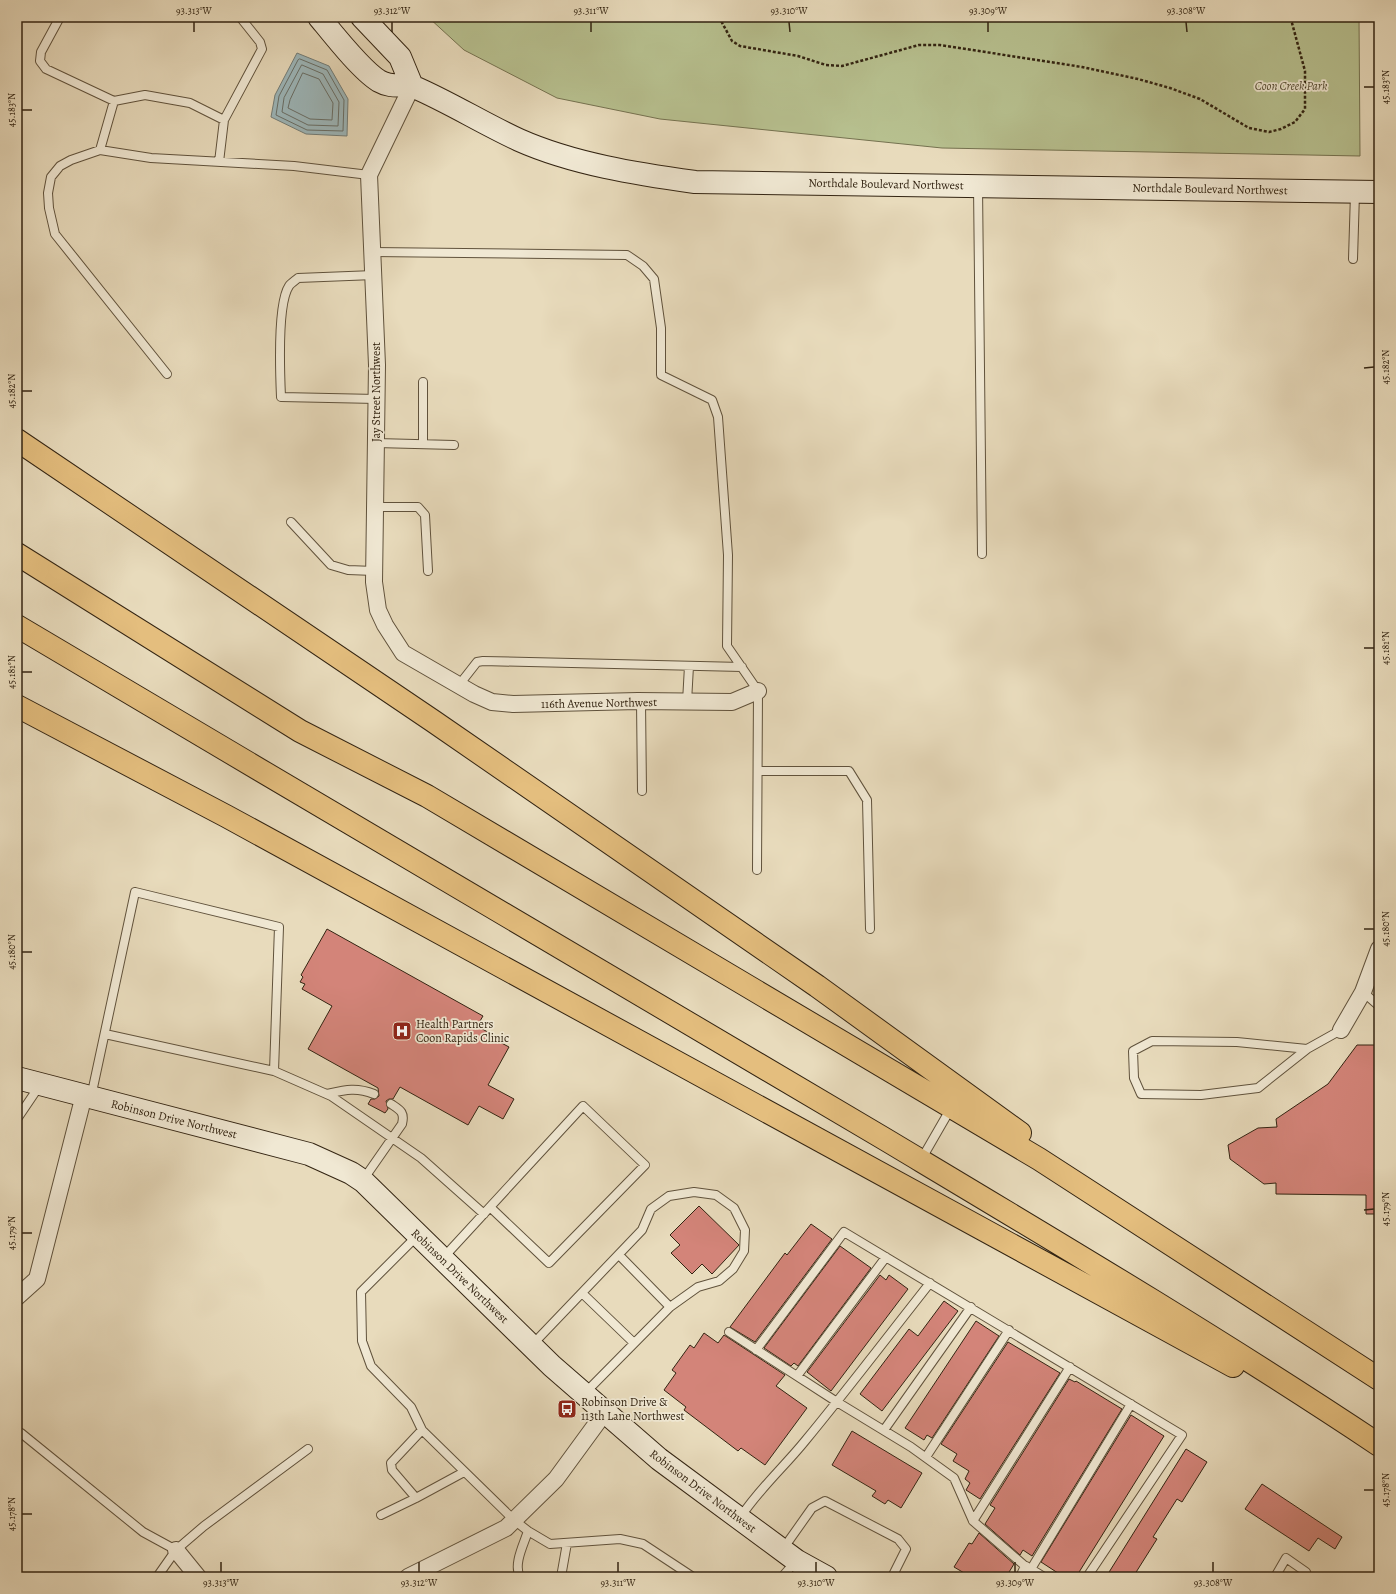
<svg xmlns="http://www.w3.org/2000/svg" width="1396" height="1594" viewBox="0 0 1396 1594" font-family="Alegreya,serif">
<rect width="100%" height="100%" fill="#e8dbbc"/>
<filter id="stains"><feTurbulence type="fractalNoise" baseFrequency=".005" numOctaves="4"/><feColorMatrix values="0 0 0 0 .2 0 0 0 0 .09 0 0 0 0 .02 0 0 0 .5 -.17"/></filter>
<radialGradient id="worn" r=".72"><stop offset=".6" stop-color="#630" stop-opacity="0"/><stop offset="1" stop-color="#630" stop-opacity=".3"/></radialGradient>
<path fill="#b7c08f" stroke="#757250" d="M428 17H1359L1360 156 942 148 660 119 557 98 464 50Z"/>
<path fill="#9db8bc" stroke="#737d78" d="M297 53 329 66 348 99 347 136 306 134 271 117 275 95Z"/>
<g fill="none" stroke-linecap="round" stroke-linejoin="round">
<path stroke="#686e67" stroke-width="1" d="M300 59 327 70 344 100 343 131 307 130 276 115 279 96 298 60Z
M302 65 323 74 339 102 338 126 308 125 282 112 284 98Z
M303 73 319 79 333 103 332 120 310 119 288 108 290 100Z"/>
</g>
<path fill="#d38479" stroke="#332412" d="M327 929 483 1016 477 1026 493 1035 492 1038 509 1047 488 1085 514 1099 503 1119 479 1106 468 1125 400 1087 393 1099H389L386 1101 388 1109 385 1113 368 1104 371 1099H375L379 1096 378 1088 308 1049 332 1006 302 989 305 984 300 982 303 977 301 975Z
M1357 1045H1379V1214H1366V1195L1276 1194V1183L1264 1184 1230 1159 1228 1145 1258 1128 1277 1127 1276 1119 1328 1084Z
M699 1206 739 1245 712 1274 702 1264 692 1274 671 1253 680 1245 670 1235Z
M811 1224 832 1239 755 1342 730 1327 785 1253 787 1255Z
M840 1246 871 1268 798 1366 794 1363 791 1366 764 1348Z
M880 1275 886 1280 889 1275 908 1289 831 1391 807 1372Z
M944 1301 958 1311 882 1411 860 1394 909 1329 918 1336Z
M976 1321 999 1336 932 1438 927 1435 924 1440 905 1428Z
M704 1333 718 1343 724 1335 785 1375 776 1386 807 1408 765 1465 741 1448 738 1451 684 1410 686 1407 664 1390 676 1373 672 1370 690 1345 694 1348Z
M1008 1342 1060 1373 980 1499 966 1490 970 1483 965 1479 969 1471 953 1461 957 1454 941 1444Z
M1069 1379 1075 1382 1076 1381 1122 1409 1032 1556 1023 1550 1020 1555 985 1524 995 1508 990 1505Z
M1131 1415 1164 1436 1076 1577H1064L1041 1562Z
M852 1431 922 1473 901 1508 888 1500 885 1504 872 1496 876 1491 832 1465Z
M1186 1449 1207 1462 1182 1502 1177 1499 1153 1537 1157 1539 1133 1577H1106Z
M1262 1484 1342 1537 1335 1549 1318 1538 1309 1551 1245 1509Z
M979 1533 1014 1564 1006 1577H971L954 1567 969 1543 972 1544Z"/>
<g fill="none" stroke-linecap="round" stroke-linejoin="round">
<defs>
<path id="lane" d="M60 17 41 52 40 61 46 69 114 101 145 95 190 103 224 120 262 49 260 42 240 17
M100 150 114 101
M219 162 224 120
M978 186 982 554
M372 252 627 255 643 266 654 279 661 328V375L712 400 718 417 728 555 727 646 758 691 757 870
M1353 259 1355 193
M374 275 298 278C296 280 291 283 289 286 277 304 280 374 281 397L377 399
M167 374 55 234 49 208 48 193 51 177 60 166 71 160 100 150 151 158 294 166 369 175
M376 443 454 445
M423 444V382
M376 507H418L425 515 428 571
M291 522 331 565 348 570 374 571
M459 685 477 662 483 661 742 667
M641 702 642 791
M687 702 689 666
M758 771H849L867 800 870 929
M1363 992 1379 1006
M105 1034 274 1071
M1307 1049 1258 1088 1201 1095 1141 1094 1134 1078 1133 1051 1152 1041 1237 1042 1307 1049 1341 1030
M327 1094C345 1090 356 1087 374 1094
M91 1097 135 892 279 927 274 1071 331 1096 421 1158 484 1214
M17 1119 40 1085
M921 1160 951 1108
M363 1180 402 1124C405 1112 400 1110 391 1104
M418 1235 361 1292 362 1341 371 1366 411 1407 422 1430 514 1520 528 1531 550 1544 620 1539 643 1544 693 1577
M619 1255 670 1307
M443 1258 583 1106 645 1165 549 1263 490 1207
M582 1293 634 1343
M729 1332 837 1402 911 1447 954 1478 973 1521 1025 1566 1020 1577
M532 1345 642 1230 651 1209 669 1196 694 1192 716 1195 734 1208 745 1230 744 1251 733 1269 719 1281 698 1287 670 1307 585 1393
M756 1350 844 1232 1182 1435 1087 1577
M797 1376 886 1257
M422 1430 391 1463 392 1470 416 1498 464 1472
M884 1430 971 1307
M21 1433 143 1532 176 1550
M926 1457 1009 1330
M381 1515 416 1498
M740 1518C758 1490 784 1467 805 1441 848 1389 888 1336 930 1283
M973 1521 1070 1367
M783 1549 812 1508 825 1501 898 1539 906 1549 892 1577
M1026 1566 1044 1577
M1031 1569 1131 1404
M157 1577 176 1550 204 1526 308 1449
M520 1577C513 1564 524 1544 528 1531
M561 1577 567 1543
M782 1577 796 1561
M1275 1577 1286 1558 1306 1572 1308 1577"/>
<path id="street" d="M412 86 369 175 377 365 374 582 378 610 385 625 403 653 474 694 492 702 513 704 638 701 732 702 758 691
M1341 1030 1363 992 1379 949
M17 1297 37 1279 84 1095
M176 1550 198 1577
M408 1577 506 1528 556 1479 605 1412"/>
<path id="secondary" d="M319 17C333 34 361 70 379 81 393 89 402 83 414 87 449 102 484 124 519 140 573 164 637 174 695 182L1379 192
M362 17 400 57 412 86
M17 1078 309 1154 351 1173 363 1181 552 1366 659 1459 797 1561 826 1577"/>
<path id="highway" d="M17 440 433 721 817 986 1020 1133
M17 554 300 731 427 796 1039 1159 1379 1379
M17 626C305 798 596 966 883 1138 1050 1238 1217 1337 1379 1445
M17 706 226 816 1233 1366"/>
</defs>
<use href="#lane" stroke="#60523c" stroke-width="10"/>
<use href="#street" stroke="#60523c" stroke-width="18"/>
<use href="#secondary" stroke="#332412" stroke-width="24"/>
<use href="#highway" stroke="#332412" stroke-width="24"/>
<path stroke="#332412" stroke-width="2.5" stroke-dasharray="3 2" stroke-linecap="butt" d="M719 17 732 41 740 46 798 56 826 65 842 66 919 45H940L1082 67 1138 79 1170 88 1200 99 1249 128 1269 132 1281 129 1295 122 1305 109V71L1292 23 1288 17"/>
<use href="#lane" stroke="#f0e8d3" stroke-width="8"/>
<use href="#street" stroke="#f0e8d3" stroke-width="16"/>
<use href="#secondary" stroke="#f0e8d3" stroke-width="22"/>
<use href="#highway" stroke="#e4be7e" stroke-width="22"/>
</g>
<path fill="none" stroke="#332412" stroke-width="1.5" d="M194 22V32M392 22V32M591 22V32M789 22 790 32M988 22V32M1186 22 1187 32M1364 87H1374M22 110H32M1364 368 1374 367M22 391H32M1364 648H1374M22 672H32M1364 929H1374M22 952H32M1364 1210 1374 1209M22 1233H32M1364 1490H1374M22 1514H32M221 1562V1572M419 1562V1572M618 1562V1572M816 1562V1572M1015 1562V1572M1213 1562V1572"/>
<defs>
<symbol id="hospital-square" viewBox="-11 -11 22 22"><rect x="-9" y="-9" width="18" height="18" rx="4" fill="#8f2418" stroke="#f0e8d3"/><path d="M-5-5h3v3.5h4V-5h3V5h-3V1.5h-4V5h-3Z" fill="#fff"/></symbol>
<symbol id="bus-square" viewBox="-11 -11 22 22"><rect x="-9" y="-9" width="18" height="18" rx="4" fill="#8f2418" stroke="#f0e8d3"/><path d="M-5-6H5V4H4V6H2V4H-2V6H-4V4H-5ZM-3.5-4V0h7V-4ZM-3.5 1.2v1.5H-2V1.2ZM2 1.2v1.5H3.5V1.2Z" fill="#fff"/></symbol>
</defs>
<g fill-rule="evenodd">
<use href="#hospital-square" x="391" y="1020" width="22" height="22"/>
<use href="#bus-square" x="556" y="1398" width="22" height="22"/>
</g>
<g text-anchor="middle" stroke-width="3.5" stroke-linejoin="round" paint-order="stroke">
<g font-size="12" font-style="italic" fill="#544b31" stroke="#f0e8d3">
<text x="1291" y="90">Coon Creek Park</text>
</g>
<g font-size="12" fill="#332412" stroke="#f0e8d3">
<text transform="translate(886 184) rotate(1)" y="4">Northdale Boulevard Northwest</text>
<text transform="translate(1210 189) rotate(1)" y="4">Northdale Boulevard Northwest</text>
<text transform="translate(376 392) rotate(-90)" y="4">Jay Street Northwest</text>
<text transform="translate(599 703) rotate(-1)" y="4">116th Avenue Northwest</text>
<text transform="translate(174 1119) rotate(14)" y="4">Robinson Drive Northwest</text>
<text transform="translate(460 1276) rotate(44)" y="4">Robinson Drive Northwest</text>
<text transform="translate(703 1491) rotate(37)" y="4">Robinson Drive Northwest</text>
</g>
<g font-size="12" fill="#332412" stroke="#f0e8d3" text-anchor="start">
<text x="416" y="1028">Health Partners<tspan x="416" dy="14">Coon Rapids Clinic</tspan></text>
<text x="581" y="1406">Robinson Drive &amp;<tspan x="581" dy="14">113th Lane Northwest</tspan></text>
</g>
</g>
<rect width="1396" height="1594" fill="none" stroke="#e8dbbc" stroke-width="44"/>
<rect x="22" y="22" width="1352" height="1550" fill="none" stroke="#332412" stroke-width="1.5"/>
<g font-size="10" text-anchor="middle" fill="#332412">
<text x="194" y="14">93.313°W</text>
<text x="392" y="14">93.312°W</text>
<text x="591" y="14">93.311°W</text>
<text x="789" y="14">93.310°W</text>
<text x="988" y="14">93.309°W</text>
<text x="1186" y="14">93.308°W</text>
<text transform="translate(1385 87) rotate(-90)" y="4">45.183°N</text>
<text transform="translate(11 110) rotate(-90)" y="4">45.183°N</text>
<text transform="translate(1385 367) rotate(-90)" y="4">45.182°N</text>
<text transform="translate(11 391) rotate(-90)" y="4">45.182°N</text>
<text transform="translate(1385 648) rotate(-90)" y="4">45.181°N</text>
<text transform="translate(11 672) rotate(-90)" y="4">45.181°N</text>
<text transform="translate(1385 929) rotate(-90)" y="4">45.180°N</text>
<text transform="translate(11 952) rotate(-90)" y="4">45.180°N</text>
<text transform="translate(1385 1209) rotate(-90)" y="4">45.179°N</text>
<text transform="translate(11 1233) rotate(-90)" y="4">45.179°N</text>
<text transform="translate(1385 1490) rotate(-90)" y="4">45.178°N</text>
<text transform="translate(11 1514) rotate(-90)" y="4">45.178°N</text>
<text x="221" y="1586">93.313°W</text>
<text x="419" y="1586">93.312°W</text>
<text x="618" y="1586">93.311°W</text>
<text x="816" y="1586">93.310°W</text>
<text x="1015" y="1586">93.309°W</text>
<text x="1213" y="1586">93.308°W</text>
</g>
<rect width="100%" height="100%" filter="url(#stains)"/>
<rect width="100%" height="100%" fill="url(#worn)"/>
</svg>
